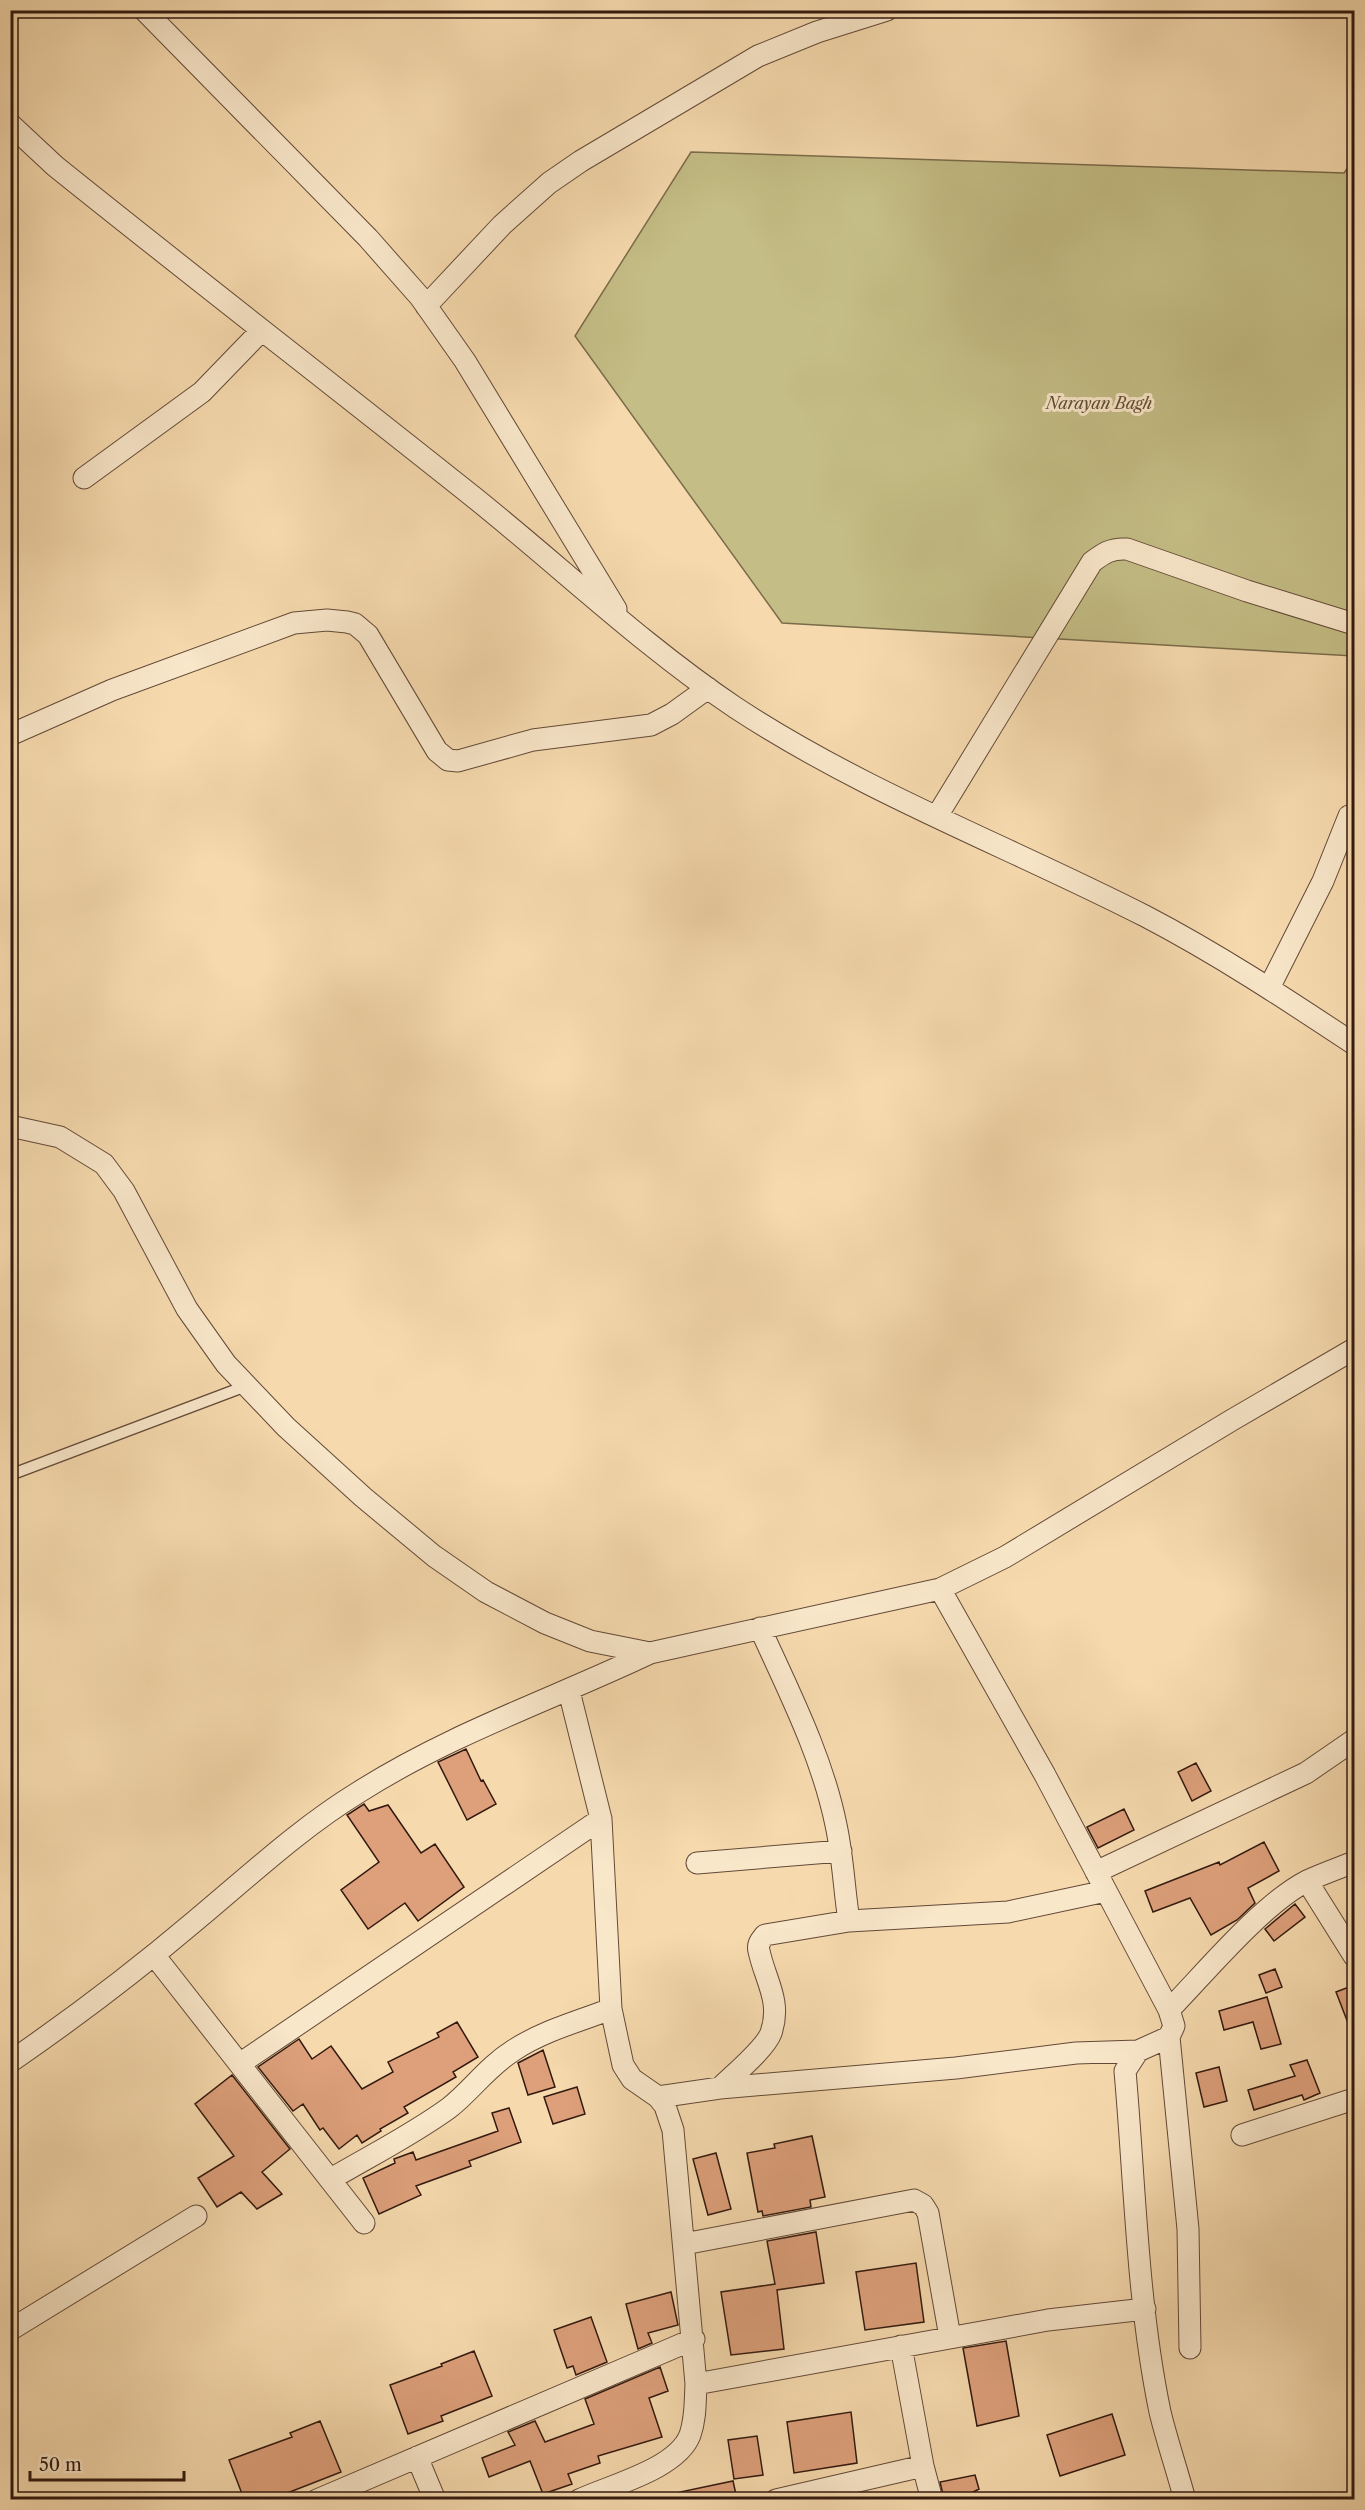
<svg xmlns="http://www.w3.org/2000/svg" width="1365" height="2510" viewBox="0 0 1365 2510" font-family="'Libre Caslon Text',serif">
<rect width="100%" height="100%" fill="#f6daae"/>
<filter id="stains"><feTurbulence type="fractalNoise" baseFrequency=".00333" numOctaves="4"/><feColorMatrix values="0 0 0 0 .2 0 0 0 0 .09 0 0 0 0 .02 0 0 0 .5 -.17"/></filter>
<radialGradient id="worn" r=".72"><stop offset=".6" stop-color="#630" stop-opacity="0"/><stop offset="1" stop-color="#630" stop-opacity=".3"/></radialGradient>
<path fill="#c4bd85" stroke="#7b6b4a" stroke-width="1.5" d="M691 152 1344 173 1354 159V656L782 623 575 336Z"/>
<path fill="#dda07b" stroke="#32190f" stroke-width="1.5" d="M466 1749 481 1781 483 1780 496 1804 467 1820 438 1762Z
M1196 1763 1211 1791 1192 1801 1178 1772Z
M364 1804 369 1811 388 1805 421 1853 435 1844 464 1887 418 1921 405 1903 368 1929 341 1890 379 1862 347 1815Z
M1124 1809 1134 1830 1098 1848 1087 1827Z
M1264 1842 1279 1871 1248 1888 1255 1903 1237 1920 1211 1935 1190 1898 1153 1912 1145 1891 1219 1862 1220 1865Z
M1295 1904 1305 1917 1274 1941 1265 1929Z
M1275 1969 1282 1987 1266 1993 1259 1975Z
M1354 1985V2036H1353L1336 1992Z
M1267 1997 1281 2044 1261 2049 1253 2022 1224 2030 1219 2011Z
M457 2022 478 2057 453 2072 456 2077 404 2107 408 2113 380 2129 381 2131 362 2143 357 2135 339 2149 323 2128 320 2130 303 2104 293 2111 258 2067 299 2039 312 2059 331 2046 362 2089 393 2072 388 2062 439 2037 437 2033Z
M543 2050 555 2087 528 2095 518 2063Z
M1307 2060 1320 2093 1304 2100 1302 2095 1254 2110 1248 2090 1295 2076 1290 2065Z
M1219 2067 1227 2101 1204 2107 1196 2073Z
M232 2075 290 2149 262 2172 282 2194 257 2209 241 2192 217 2207 198 2178 234 2156 195 2104Z
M577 2087 585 2114 553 2124 544 2097Z
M509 2108 521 2142 469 2161 471 2166 416 2186 421 2195 379 2214 363 2178 395 2163 394 2159 413 2152 416 2160 498 2131 492 2113Z
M812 2136 825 2197 810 2200 811 2207 763 2216 762 2211 758 2212 747 2153 775 2148 774 2144Z
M716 2153 731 2209 708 2215 693 2159Z
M816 2232 824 2283 777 2290 784 2349 731 2355 721 2292 775 2284 767 2241Z
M916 2263 924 2322 865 2330 856 2272Z
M671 2292 678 2325 648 2333 652 2343 638 2349 626 2304Z
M591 2317 607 2362 576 2375 573 2366 567 2368 554 2330Z
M1006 2341 1019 2416 977 2426 963 2348Z
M474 2351 492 2396 441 2416 443 2421 408 2434 390 2385 442 2366 441 2364Z
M660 2367 668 2391 649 2398 662 2437 598 2456 600 2463 568 2474 572 2484 543 2494 530 2461 489 2477 482 2458 515 2445 508 2432 535 2421 545 2442 594 2424 585 2399Z
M851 2412 857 2463 794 2473 787 2422Z
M1112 2414 1125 2455 1060 2476 1047 2435Z
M320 2421 341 2472 272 2499H244L229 2460 292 2437 290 2433Z
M757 2436 763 2475 734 2479 728 2440Z
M975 2475 979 2489 960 2499H944L940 2482Z
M733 2481 737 2499H680V2492Z"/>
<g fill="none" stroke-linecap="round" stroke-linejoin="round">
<defs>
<path id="service" d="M10 1475 246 1386"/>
<path id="minor" d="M144 10 368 238 420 297 465 361 616 609
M10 124 55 166C193 277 333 385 471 495 560 566 642 645 736 708 864 792 1010 847 1145 916 1218 954 1286 999 1354 1044
M426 306 502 225 549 183 581 161 758 56 817 32 887 10
M84 478 202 392 261 331
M10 735 112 690 294 623 327 620 347 622 355 624 368 635 437 751 448 760 458 761 533 740 651 725 672 714 708 688
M937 816 1092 562C1104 553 1111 548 1127 549L1247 591 1354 624
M1269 988 1323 881 1349 816
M10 1126 60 1137 104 1164 124 1191 187 1309 226 1364 286 1427 363 1497 434 1556 486 1592 545 1623 590 1641 650 1653 940 1589 1005 1557 1232 1420 1354 1349
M940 1589 1045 1775 1169 2010 1174 2026 1169 2037 1138 2051 1125 2071C1135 2184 1137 2301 1160 2412 1167 2441 1177 2470 1185 2500
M760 1628C789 1692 822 1756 836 1825 843 1857 844 1889 849 1921
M569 1691 601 1819 611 2009 623 2065 632 2079 658 2097 665 2106 673 2130 696 2384C695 2401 696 2418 690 2435 677 2469 611 2485 579 2500
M697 1863 841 1851
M1096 1872 1306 1773 1354 1740
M1307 1881 1354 1956
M154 1955 364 2223
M1169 2010C1205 1973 1262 1904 1307 1881 1322 1874 1339 1868 1354 1862
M1169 2037 1188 2229 1190 2348
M10 2062C74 2018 136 1971 195 1921 248 1877 300 1828 359 1792 450 1734 553 1699 650 1653
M241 2063 601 1819
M720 2088C733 2075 765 2049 771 2033 782 2001 765 1980 759 1951 757 1944 761 1940 765 1935L849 1921 1008 1912 1106 1891
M658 2097 720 2088 956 2068 1076 2053 1138 2051
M1242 2135 1354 2099
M331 2179C370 2156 412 2135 449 2108 472 2090 487 2067 514 2050 543 2031 579 2021 611 2009
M684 2244 914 2200 923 2205 928 2213 950 2337
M10 2330 196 2216
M901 2346 923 2466 932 2500
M696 2384 1048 2320 1145 2309
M417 2457 435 2500
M317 2500 694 2339
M776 2500 923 2466"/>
</defs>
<use href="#service" stroke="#634937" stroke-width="13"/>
<use href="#minor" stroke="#634937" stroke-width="23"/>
<use href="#service" stroke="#f9e7ca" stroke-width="10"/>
<use href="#minor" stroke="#f9e7ca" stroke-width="21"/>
</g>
<g text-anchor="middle" stroke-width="6" stroke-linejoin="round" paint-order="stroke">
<g font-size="16" font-style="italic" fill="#5e4a32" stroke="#f9e7ca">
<text x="1099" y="409">Narayan Bagh</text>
</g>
</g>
<rect width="1365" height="2510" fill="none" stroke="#f6daae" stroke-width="36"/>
<rect x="12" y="12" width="1341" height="2486" fill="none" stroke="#32190f" stroke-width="3"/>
<rect x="18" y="18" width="1329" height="2474" fill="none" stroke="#32190f" stroke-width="1.5"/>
<path d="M30 2471v9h154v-9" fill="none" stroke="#32190f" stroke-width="3"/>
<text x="39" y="2471" font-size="18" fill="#32190f" stroke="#f9e7ca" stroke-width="4.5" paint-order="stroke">50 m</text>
<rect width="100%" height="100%" filter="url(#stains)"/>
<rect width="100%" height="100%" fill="url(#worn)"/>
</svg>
